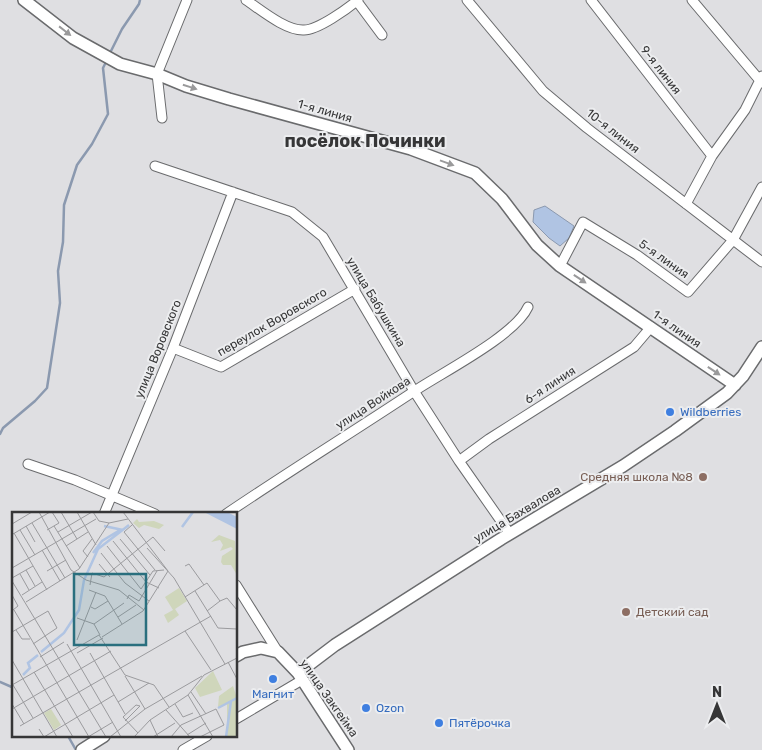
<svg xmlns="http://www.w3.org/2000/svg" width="762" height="750" viewBox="0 0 762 750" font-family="Rubik,sans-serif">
<rect width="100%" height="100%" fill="#dfdfe2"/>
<path fill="#b0c4e3" stroke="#8b99af" d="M545 206 574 226 569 238 560 246 549 238 533 222 534 210Z"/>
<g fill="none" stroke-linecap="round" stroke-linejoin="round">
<path stroke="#8b99af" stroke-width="2.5" d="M109 55 122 29 139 4 140 0
M0 434 3 428 35 401 47 388 60 303 58 271 63 242 64 205 77 165 92 144 108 114 103 68 107 60
M0 682 14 688
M68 736 76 750"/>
<defs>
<path id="street" d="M246 0C261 10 286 31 304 30 318 30 347 9 358 0
M356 0 382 35
M467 0 543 91 587 128 762 262
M591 0 712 156
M692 0 762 83
M162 118 157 74 187 0
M155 166 292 212 323 237 414 391 459 461 510 534
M686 204 712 156 745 110 762 76
M560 266 583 222 637 255 688 292 733 240 762 187
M173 348 221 367 355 289
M459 461 489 439 634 347 651 327
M28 464 75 480 155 514
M104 514 173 348 233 192
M226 514C288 472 351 433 413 392 441 373 515 336 528 307
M236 585 278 652
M236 719 302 680
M183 750 207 736"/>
<path id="secondary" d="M24 0 73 38 120 64 157 74 186 86 229 99 411 149 475 173 502 199 537 245 560 266 735 385
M236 656 243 652 261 648 278 652 298 673 348 750
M298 673 335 645 501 539 623 466 675 431 727 393 743 376 762 347
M82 750 104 736"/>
</defs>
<use href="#street" stroke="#6a6b6d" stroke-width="11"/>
<use href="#secondary" stroke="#6a6b6d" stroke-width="14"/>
<use href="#street" stroke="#fff" stroke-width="9"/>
<use href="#secondary" stroke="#fff" stroke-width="11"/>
</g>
<defs><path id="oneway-solid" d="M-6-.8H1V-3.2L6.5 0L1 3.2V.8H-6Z" transform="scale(1.25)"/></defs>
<g fill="#9a9a9b">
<use href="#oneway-solid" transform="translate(65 31) rotate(38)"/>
<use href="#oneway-solid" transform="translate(190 87) rotate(18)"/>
<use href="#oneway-solid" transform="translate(447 163) rotate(20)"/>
<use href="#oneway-solid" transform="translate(580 279) rotate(34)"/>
<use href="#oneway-solid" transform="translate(714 371) rotate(34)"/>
</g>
<g fill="#3f7fe0" stroke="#ecedef" stroke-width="2">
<circle cx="670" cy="412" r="5"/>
<circle cx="273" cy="679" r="5"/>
<circle cx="366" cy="708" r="5"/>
<circle cx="439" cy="723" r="5"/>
</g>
<g fill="#8d6e63" stroke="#ecedef" stroke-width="2">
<circle cx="703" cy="477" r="5"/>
<circle cx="626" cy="612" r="5"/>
</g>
<g text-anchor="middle" stroke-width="4" stroke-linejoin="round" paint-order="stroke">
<g font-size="12" fill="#363637" stroke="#ecedef">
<text transform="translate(661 70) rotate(52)" y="4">9-я линия</text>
<text transform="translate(325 111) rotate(16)" y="4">1-я линия</text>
<text transform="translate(613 131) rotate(38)" y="4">10-я линия</text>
<text transform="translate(664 259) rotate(35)" y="4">5-я линия</text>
<text transform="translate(376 302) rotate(59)" y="4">улица Бабушкина</text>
<text transform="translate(272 322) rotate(-30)" y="4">переулок Воровского</text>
<text transform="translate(677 329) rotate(35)" y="4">1-я линия</text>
<text transform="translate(158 349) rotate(-68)" y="4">улица Воровского</text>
<text transform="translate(550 385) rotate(-33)" y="4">6-я линия</text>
<text transform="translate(373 403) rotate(-33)" y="4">улица Войкова</text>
<text transform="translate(517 514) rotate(-31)" y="4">улица Бахвалова</text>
<text transform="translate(329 698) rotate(55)" y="4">улица Закгейма</text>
</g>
<g font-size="12" fill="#366cbe" stroke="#ecedef" text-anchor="start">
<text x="680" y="416">Wildberries</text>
<text x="273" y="698" text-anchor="middle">Магнит</text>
<text x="376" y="712">Ozon</text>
<text x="449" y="727">Пятёрочка</text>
</g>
<g font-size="12" fill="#785e54" stroke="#ecedef" text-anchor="end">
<text x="693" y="481">Средняя школа №8</text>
<text x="636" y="616" text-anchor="start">Детский сад</text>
</g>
<g font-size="18" font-weight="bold" fill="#363637" stroke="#ecedef">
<text x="365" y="147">посёлок Починки</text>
</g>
</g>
<g transform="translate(12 512)">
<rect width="225" height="225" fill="#dfdfe2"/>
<path d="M125 7 127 10 142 9 152 13 147 17 132 13 127 16 121 11ZM207 23 223 29 225 63 219 53H211L209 50 210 44 221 37 219 35 208 39 211 33 208 28 199 30ZM167 76 175 89 163 97 167 103 156 111 152 103 161 98 153 85ZM201 159 210 178 188 185 183 176ZM221 174 225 186 206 195 207 184ZM225 187V225H215V192ZM39 197 49 213 42 218 32 201Z" fill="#cfd6bb"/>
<path d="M192 0H215L225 5V17Z" fill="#b0c4e3"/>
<path fill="none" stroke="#b0c4e3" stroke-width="2.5" d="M92 14 111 18M170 15 181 0M81 41 90 29 108 18M29 140 52 121 67 98 72 68 86 37 117 13M11 163 18 156 16 151 26 143M206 196 225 186M214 225 219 189"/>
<path fill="none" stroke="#9b9b9e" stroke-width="1" d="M27 0 59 58 74 68 107 78 132 98M49 0 65 27M65 0 84 33M81 0 87 9 97 11M111 0 156 59M20 11 53 66M0 12 20 0M120 13 112 20 143 58M14 14 23 30M42 14 68 56M8 18 23 43M35 18 47 11 40 0M46 20 80 0M2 21 35 78M1 22 38 0M108 27 138 63M101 29 134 70 147 76M54 34 76 20M95 34 129 77M135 36 162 66 213 152M30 38 48 69M89 41 113 71 137 89M76 45 71 39 80 27M87 52 98 65M173 54 177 52 192 73M0 56 84 7M14 58 23 74M35 59 54 48M8 62 17 78M0 66 21 54M0 69 94 225M78 73 80 61 92 65 141 25 153 39M129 77 141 59 152 58M77 78 93 84 110 112M183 79 206 116 225 117M0 83 6 94 1 98M10 83 30 70M173 85 195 71 208 89 215 86 225 98M115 87 117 83 127 89 145 59M14 90 67 57 97 11 116 7M79 95 83 97 96 89M2 98 77 225M195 99 208 89M106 105 124 93M65 106 82 112 88 123M82 112 112 91M4 118 10 127H18M173 119 199 158M0 120 36 99 45 116 21 132M90 125 131 99 156 59M65 128 84 80M55 132 109 225M65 141 91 126M78 141 113 202M28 145 52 130M0 148 45 225M216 150 225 167M22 160 61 225M113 164 133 197M0 173 87 123 113 163 142 173 157 195M1 173 21 206M179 180 194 202M176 183 201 225M106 190 137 171M0 192 12 212M163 192 171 205 181 201M0 197 99 139M154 198 178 225M138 208 146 225M113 209 128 194M8 214 199 104M27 217 32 225 102 183M126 221 111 205 124 193 128 194M175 223 194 211M76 225 101 210M98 225 133 197 190 164M122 225 138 208 176 183 192 163 225 146M141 225 163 211M159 225 169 213 204 197 212 213 188 225"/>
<path fill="#2a6f7e" fill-opacity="0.15" stroke="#2a6f7e" stroke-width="2.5" d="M62 62H134V133H62Z"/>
<rect width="225" height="225" fill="none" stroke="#363637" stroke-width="2.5"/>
</g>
<g transform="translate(717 705)" stroke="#ecedef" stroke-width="4" paint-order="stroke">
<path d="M0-4L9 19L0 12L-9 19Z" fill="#363637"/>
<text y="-8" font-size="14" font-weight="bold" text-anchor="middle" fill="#363637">N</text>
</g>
</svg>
